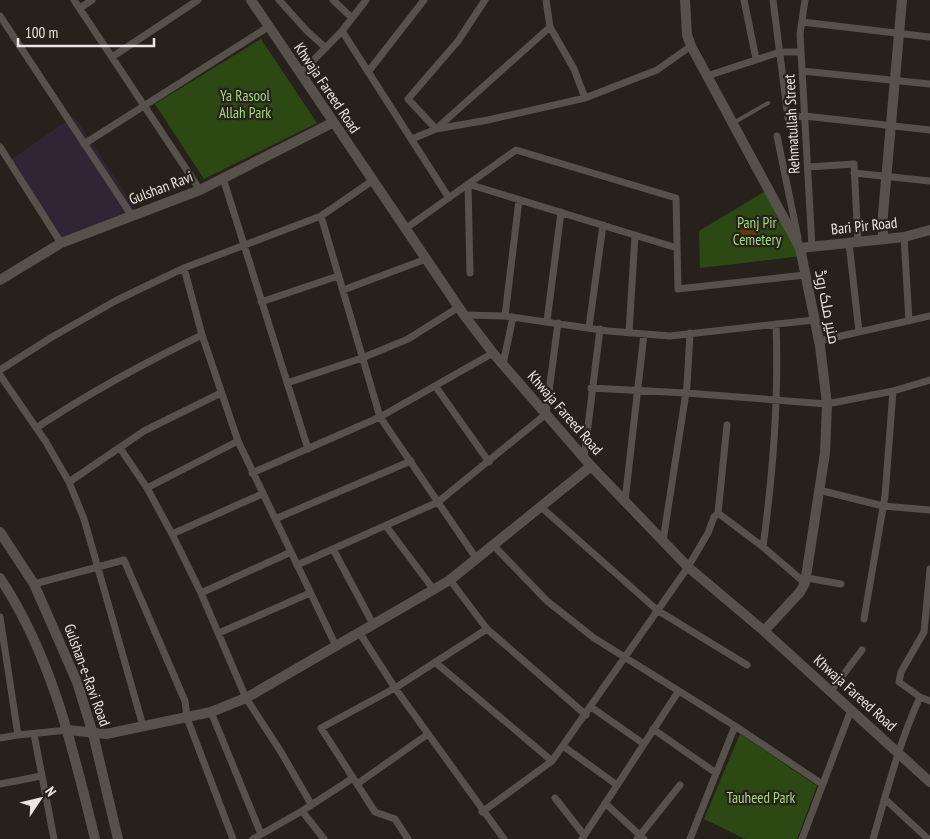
<svg xmlns="http://www.w3.org/2000/svg" width="930" height="839" viewBox="0 0 930 839" font-family="'PT Sans Narrow',Cairo,sans-serif">
<rect width="100%" height="100%" fill="#27211c"/>
<path fill="#2f2534" d="M74 116 139 214 61 243 9 161Z"/>
<path fill="#2c4913" d="M261 39 317 123 204 179 155 104Z
M769 189 802 256 700 268 699 231Z
M740 734 817 786 797 839H745L704 819Z"/>
<path fill="#0007" d="M752 226 759 238 748 244 745 241Z"/>
<path fill="#633900" d="M749 222 757 234 744 242 737 229Z"/>
<g fill="none" stroke-linecap="round" stroke-linejoin="round">
<path stroke="#57514b" stroke-width="4" d="M735 122 768 103"/>
<path stroke="#57514b" stroke-width="7" d="M74 0 200 190
M279 0 307 31 326 48
M333 0 352 18
M485 0 458 41 408 99 436 129 550 27
M546 0 550 27 574 69 585 98
M744 0 756 59
M773 0 788 118 805 116 930 130
M805 0 800 34 812 247
M80 8 92 0
M0 16 132 216
M802 22 930 37
M342 31 449 198
M112 57 198 0
M802 71 930 84
M368 72 424 0
M300 74 342 31 366 0
M707 76 780 52H801
M777 136 798 238
M412 139 436 129 488 120 585 98 657 70 691 46
M84 144 268 27
M0 147 61 243
M808 167 854 164 858 242
M854 173 930 181
M223 178 308 449
M321 216 380 417 476 558
M405 229 516 150 676 198 678 289 805 275
M904 237 909 321
M849 243 859 332
M184 268 202 335 238 441 336 646
M470 273 468 184 677 248
M343 290 426 259
M261 302 338 276
M464 315 505 316 608 331 670 336 814 320
M505 316 519 200
M547 321 561 212
M589 327 603 225
M629 333 635 235
M819 341 930 316
M503 364 513 317
M0 370 52 337 117 300 184 268 321 216 372 181
M0 375 46 442 69 482 84 519 143 726
M287 383 362 358 408 339 459 307
M436 387 489 462
M591 388 686 393 827 404 893 391 930 380
M36 428C89 393 144 363 202 335
M120 448 147 488 172 534 201 593 246 698 281 752 311 804
M584 458 600 329
M252 473 380 417 493 353
M69 482 144 431 221 393
M147 488 238 441
M819 490 883 506 930 510
M625 501 644 334
M541 507 657 610 747 665
M718 513 763 547 805 583
M275 519 411 461
M386 526 434 590
M172 534 262 494
M663 541 687 386 690 333
M493 545 547 601 594 638 735 726 822 784
M763 547C773 473 779 398 776 324
M333 549 373 624
M297 565 438 502 546 414 558 323
M807 578 841 584
M450 580 487 629 586 715
M34 584 124 560 185 701 187 718 233 839
M201 593 291 552
M0 617 18 735 68 730
M864 619 885 496 893 391
M359 632 395 688 504 839
M219 633 310 593
M435 662 552 761
M831 691 862 650
M920 697 899 682 901 672 924 632 930 569
M591 707 644 744
M211 712 261 834
M653 729 716 773
M34 734 54 839
M0 738 18 735
M563 746 617 785
M0 784 41 776
M357 784 428 734
M555 798 584 835
M885 799 928 839
M605 803 644 839
M302 811 324 839
M482 812 552 761 688 567 708 533 714 517 718 513 727 425
M253 839 302 811 353 778
M408 839 395 819 375 812 321 728 395 688 487 629
M582 839 678 692
M637 839 680 785
M690 839 735 726
M802 839 851 710
M873 839C887 791 899 743 920 697L930 701"/>
<path stroke="#57514b" stroke-width="10" d="M251 0 464 315 493 353 591 466 688 567 764 631 930 782
M685 0 687 35 691 46 800 248 820 346 827 404 825 453 805 583 800 592 764 631
M883 239V214L902 0
M800 248 904 237 930 230
M0 280 61 243 200 190 332 123
M0 532 34 584 77 682 93 734 118 839
M0 578C52 656 73 749 95 839
M68 730 106 734 211 712 246 698 450 580 591 466"/>
</g>
<g text-anchor="middle" stroke-width="4.5" stroke-linejoin="round" paint-order="stroke">
<g font-size="15" fill="#eae6e3" stroke="#27211c">
<text transform="translate(327 88) rotate(56)" y="5">Khwaja Fareed Road</text>
<text transform="translate(792 124) rotate(-93)" y="5">Rehmatullah Street</text>
<text transform="translate(161 188) rotate(-21)" y="5">Gulshan Ravi</text>
<text transform="translate(864 226) rotate(-6)" y="5">Bari Pir Road</text>
<text transform="translate(827 307) rotate(79)" y="5">منیر ملک روڈ</text>
<text transform="translate(565 413) rotate(49)" y="5">Khwaja Fareed Road</text>
<text transform="translate(87 675) rotate(70)" y="5">Gulshan-e-Ravi Road</text>
<text transform="translate(855 693) rotate(42)" y="5">Khwaja Fareed Road</text>
</g>
<g font-size="15" fill="#a3db7b" stroke="#27211c">
<text x="245" y="101">Ya Rasool<tspan x="245" dy="17">Allah Park</tspan></text>
<text x="757" y="228">Panj Pir<tspan x="757" dy="17">Cemetery</tspan></text>
<text x="761" y="803">Tauheed Park</text>
</g>
</g>
<g transform="translate(40 799) rotate(55)" stroke="#27211c" stroke-width="4" paint-order="stroke">
<path d="M0-4L9 19L0 12L-9 19Z" fill="#eae6e3"/>
<text y="-8" font-size="14" font-weight="bold" text-anchor="middle" fill="#eae6e3">N</text>
</g>
<path d="M18 38v8h136v-8" fill="none" stroke="#eae6e3" stroke-width="2.5"/>
<text x="25" y="38" font-size="15" fill="#eae6e3" stroke="#27211c" stroke-width="4" paint-order="stroke">100 m</text>
</svg>
